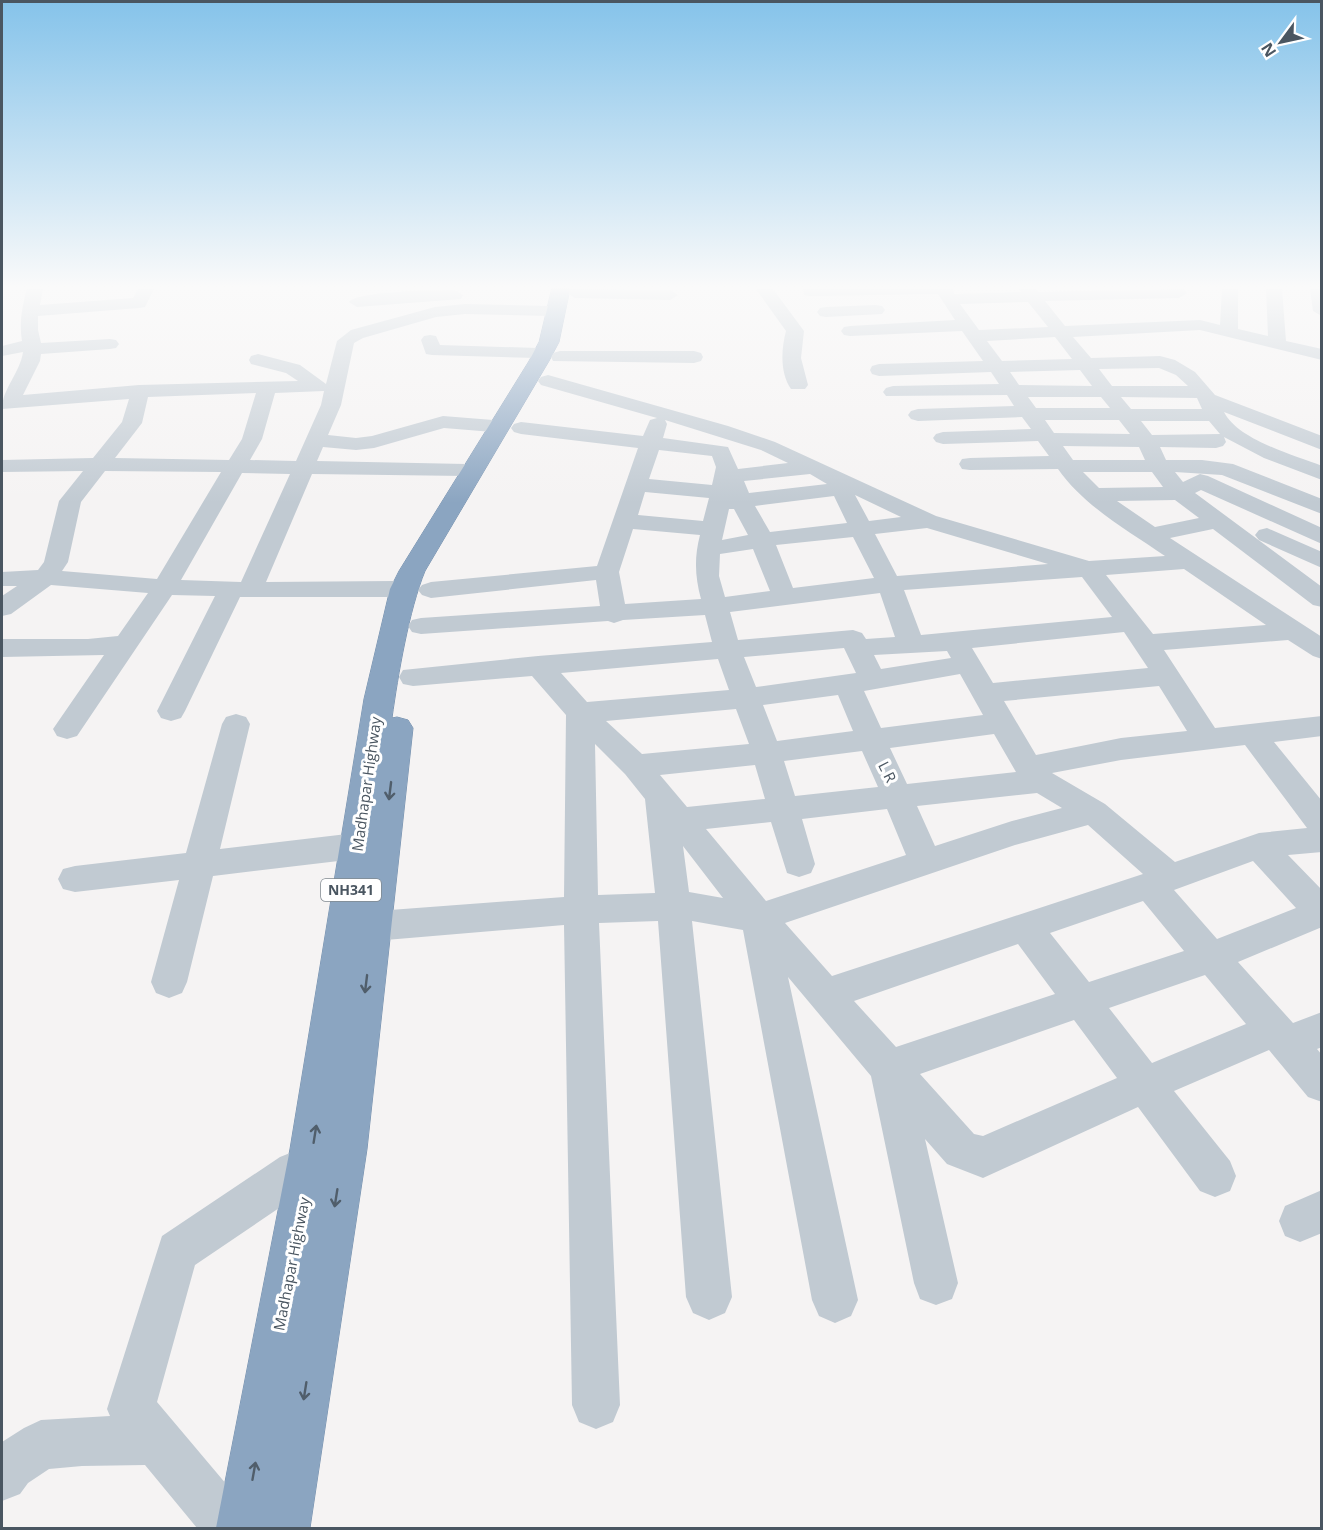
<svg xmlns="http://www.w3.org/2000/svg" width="1323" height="1530" viewBox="0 0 1323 1530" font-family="'Open Sans',sans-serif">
<rect width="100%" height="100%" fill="#f5f3f3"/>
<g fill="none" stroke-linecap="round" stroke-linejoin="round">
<defs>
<path id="highway" d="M552 289H570L559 342 549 361 425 571C409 610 398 675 392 718L397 717 408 720 413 728 367 1149 310 1528H216L290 1149 364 699 390 589 399 571 529 361 539 342Z"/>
</defs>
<use href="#highway" stroke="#7690ad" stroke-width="1"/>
<path fill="#c1cad2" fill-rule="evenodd" d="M27 289H43L40 305 133 298 138 289H154L145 307 139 308 38 316V330L41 343 110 339 116 340 119 344 116 348 110 349 41 354 40 361 23 395 139 385 298 381 286 373 251 364 249 360 251 356 258 354 300 365 326 384 337 341 351 330 435 307 465 304 550 306 556 307 559 311 556 315 550 316 465 314 436 317 363 338 354 343 341 405 328 435 356 438 372 436 443 416 493 420 500 422 503 426 500 430 493 432 444 428 374 448 356 450 323 447 317 461 466 464 474 465 477 470 474 475 466 476 312 474 266 582 395 581 404 584 407 589 404 594 395 597H240L185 711 181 718 171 721 161 718 157 711 215 596 172 595 77 736 67 739 57 736 53 729 104 655 2 657V639H88L118 636 148 593 51 585 11 614 2 616V596L17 586H2V572L38 570 44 562 59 501 83 471 2 472V460L93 458 122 422 129 399 2 409C2 389 20 373 23 352L2 356V346L22 341C19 323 22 307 27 289ZM324 391 321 405 296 461 250 460 262 439 275 393ZM256 393 242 439 229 460 115 458 142 423 148 397ZM105 471 221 472 157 579 62 571 68 562 81 502ZM242 473 290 474 241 582 181 580Z
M570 289 670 290 678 295 670 300 575 298 567 293Z
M756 289H773L804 331 801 358 808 385 805 389H791C780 373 781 350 786 331Z
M803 289H953L954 294 1021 292 1019 289H1036L1038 292 1184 289 1187 293 1179 298 1045 301 1065 326 1200 320 1220 325 1222 289H1238V329L1268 336 1266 289H1282L1286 341 1322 349V360L1200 330 1073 337 1091 358 1160 356 1175 360 1195 372 1215 395 1322 436V450L1224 412C1238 440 1294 455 1322 466V480L1264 458 1224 437 1226 442 1223 446 1216 448 1160 447 1166 460H1202L1233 464 1322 499V514L1222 475 1175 472 1183 482 1200 474 1208 476 1322 528V544L1201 490 1195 493 1322 587V607L1313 605 1213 529 1170 538 1322 637V659L1313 656 1288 640 1164 650 1215 728 1322 716V736L1274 742 1322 801V852L1288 855 1322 890V927L1238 962 1293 1023 1322 1012V1047L1317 1049 1322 1055V1102L1308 1097 1269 1050 1174 1091 1230 1161 1236 1176 1230 1191 1215 1197 1200 1191 1138 1107 983 1178 947 1164 925 1139 958 1283 952 1299 936 1305 920 1299 914 1283 871 1076 788 977 858 1300 851 1316 835 1323 819 1316 812 1300 743 930 692 921 732 1297 725 1313 709 1320 693 1313 686 1297 658 921 599 923 620 1405 613 1422 596 1429 579 1422 572 1405 564 925 350 943 338 938 333 928 338 918 350 913 564 897 566 715 532 676 413 686 403 684 399 677 403 670 538 656 712 642 705 615 623 620 614 623 608 621 421 634 412 632 408 626 412 620 421 618 600 606 596 580 431 598 422 595 418 590 422 585 431 582 597 566 638 448 521 434 514 432 511 428 514 424 521 422 643 436 650 420 657 418 541 385 538 381 541 377 548 375 728 426 775 442 936 516 1089 561 1165 556C1127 530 1084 506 1058 469L970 470 962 469 959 464 962 459 970 458 1049 456 1038 441 943 444 936 442 933 438 936 434 943 432 1031 429 1022 417 918 421 911 419 908 415 911 411 918 409 1014 406 1007 395 886 396 883 392 886 388 893 386 999 384 991 372 879 376 872 374 870 370 872 366 879 364 983 361 962 331 850 336 844 335 841 331 844 327 850 326 955 320 938 294 810 296 804 295ZM1028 302 1048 327 979 330 960 304ZM1055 337 1072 359 1002 361 987 341ZM1159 368 1176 375 1188 386H1112L1099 369ZM1080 370 1092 386 1019 385 1010 372ZM1028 397H1101L1110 408H1036ZM1121 397 1197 398 1202 409H1131ZM665 420 761 450 788 463 738 469 728 447 663 438 667 424ZM1045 420H1119L1130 434 1054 433ZM1141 421H1209L1220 434 1152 435ZM1063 446 1139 447 1145 460H1073ZM659 450 712 456 716 467 712 485 649 479ZM1083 472H1152L1163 487 1099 488ZM810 474 827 484 749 493 744 481ZM645 492 709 498 703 521 638 515ZM855 495 901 517 869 521ZM834 496 847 523 770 532 755 506ZM1175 500 1199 518 1155 527 1117 501ZM729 509H734L748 535 722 540ZM927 528 1048 564 897 576 875 534ZM633 529 700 535C694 558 695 577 701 599L625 604 619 572ZM853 537 874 578 793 588 776 545ZM753 549 770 591 725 597 719 576 720 554ZM1184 569 1266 625 1153 634 1106 575ZM1082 577 1112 617 921 635 904 590ZM880 593 895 637 866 639 862 633 853 630 738 640 730 612ZM1124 632 1148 668 993 683 972 648ZM844 648 856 673 756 687 744 657ZM947 651 951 658 881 669 874 655ZM718 659 729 690 587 702 561 673ZM960 674 983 715 881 728 864 691ZM1159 686 1187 731 1121 738 1036 755 1004 701ZM838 695 853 731 777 741 763 705ZM736 709 749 744 642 754 606 721ZM994 734 1016 772 907 784 890 748ZM595 744 625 774 645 799 655 893 598 895ZM1245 745 1307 828 1259 833 1175 862 1105 804 1052 773 1121 760ZM862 751 878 787 795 796 784 761ZM755 765 765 799 687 807 660 775ZM1037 793 1062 808 1012 821 935 846 917 806ZM887 809 906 855 766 901 706 829 771 822 787 873 799 877 811 873 815 864 802 819ZM1088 825 1143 874 832 976 785 923 1015 845ZM683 846 723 898 689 892ZM1253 861 1296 908 1217 939 1174 890ZM1143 901 1184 951 1089 982 1050 933ZM1018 944 1055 994 896 1047 854 1001ZM1205 975 1246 1024 1152 1063 1109 1008ZM1074 1020 1117 1078 983 1136 974 1134 920 1074Z
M1310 289H1322V316L1313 311Z
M455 290 463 295 461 299 357 307 349 302C357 291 438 290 455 290Z
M876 305 882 306 885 310 882 314 826 317 820 316 817 312 820 308 826 307Z
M430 335 436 336 440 345 537 348 543 349 546 353 543 357 537 358 432 355 426 354 421 340 424 336Z
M560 351H694L701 353 703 357 701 361 694 363 553 361 551 357 553 353Z
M1267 528 1322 552V568L1259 540 1255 535 1259 530Z
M236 714 246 717 250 724 220 849 347 834 358 838 363 847 358 856 347 860 213 876 187 982 182 993 169 998 156 993 151 982 179 880 75 892 63 889 58 879 63 869 75 866 186 853 222 724 226 717Z
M295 1151 310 1157 316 1172 310 1187 195 1265 157 1402 243 1504 251 1522 248 1528H197L145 1465 82 1466 49 1469 28 1483 20 1494 2 1501V1442L24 1428 41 1420 110 1416 107 1409 162 1236 280 1157Z
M1322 1190V1233L1300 1242 1285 1236 1279 1221 1285 1206Z"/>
<use href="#highway" fill="#8ba5c1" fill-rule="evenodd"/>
</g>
<defs><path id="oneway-shaft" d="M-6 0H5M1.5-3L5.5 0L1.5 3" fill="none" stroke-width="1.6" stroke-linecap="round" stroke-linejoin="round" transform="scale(1.5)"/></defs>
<g stroke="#505e6b">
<use href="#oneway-shaft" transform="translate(390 791) rotate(97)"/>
<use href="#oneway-shaft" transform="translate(366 984) rotate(97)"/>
<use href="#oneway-shaft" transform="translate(315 1134) rotate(-81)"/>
<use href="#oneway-shaft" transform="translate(336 1198) rotate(99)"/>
<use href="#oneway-shaft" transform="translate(305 1391) rotate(99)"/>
<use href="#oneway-shaft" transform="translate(254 1471) rotate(-80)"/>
</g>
<linearGradient id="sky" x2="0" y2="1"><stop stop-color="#85c3ea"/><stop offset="0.57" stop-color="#fafafa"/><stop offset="1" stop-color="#fafafa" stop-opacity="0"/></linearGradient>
<rect width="1323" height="503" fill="url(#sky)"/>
<g text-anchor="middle" stroke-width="6" stroke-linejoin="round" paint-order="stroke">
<rect fill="#fff" stroke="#808990" stroke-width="1.5" x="321" y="879" width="60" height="22" rx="4.5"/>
<g font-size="14" font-weight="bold" fill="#4a5661">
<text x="351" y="895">NH341</text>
</g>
<g font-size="15" fill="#4a5661" stroke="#fff">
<text transform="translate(887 772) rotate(63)" y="5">L R</text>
<text transform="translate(367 784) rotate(-82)" y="5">Madhapar Highway</text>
<text transform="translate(292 1264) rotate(-79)" y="5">Madhapar Highway</text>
</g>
</g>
<rect width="1323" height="1530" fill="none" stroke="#4a5661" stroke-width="6"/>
<g transform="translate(1281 42) rotate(237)" stroke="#ffffff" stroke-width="4.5" paint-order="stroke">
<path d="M0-4.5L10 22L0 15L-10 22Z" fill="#4a5661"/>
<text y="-9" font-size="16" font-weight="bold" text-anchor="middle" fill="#4a5661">N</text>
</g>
</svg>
